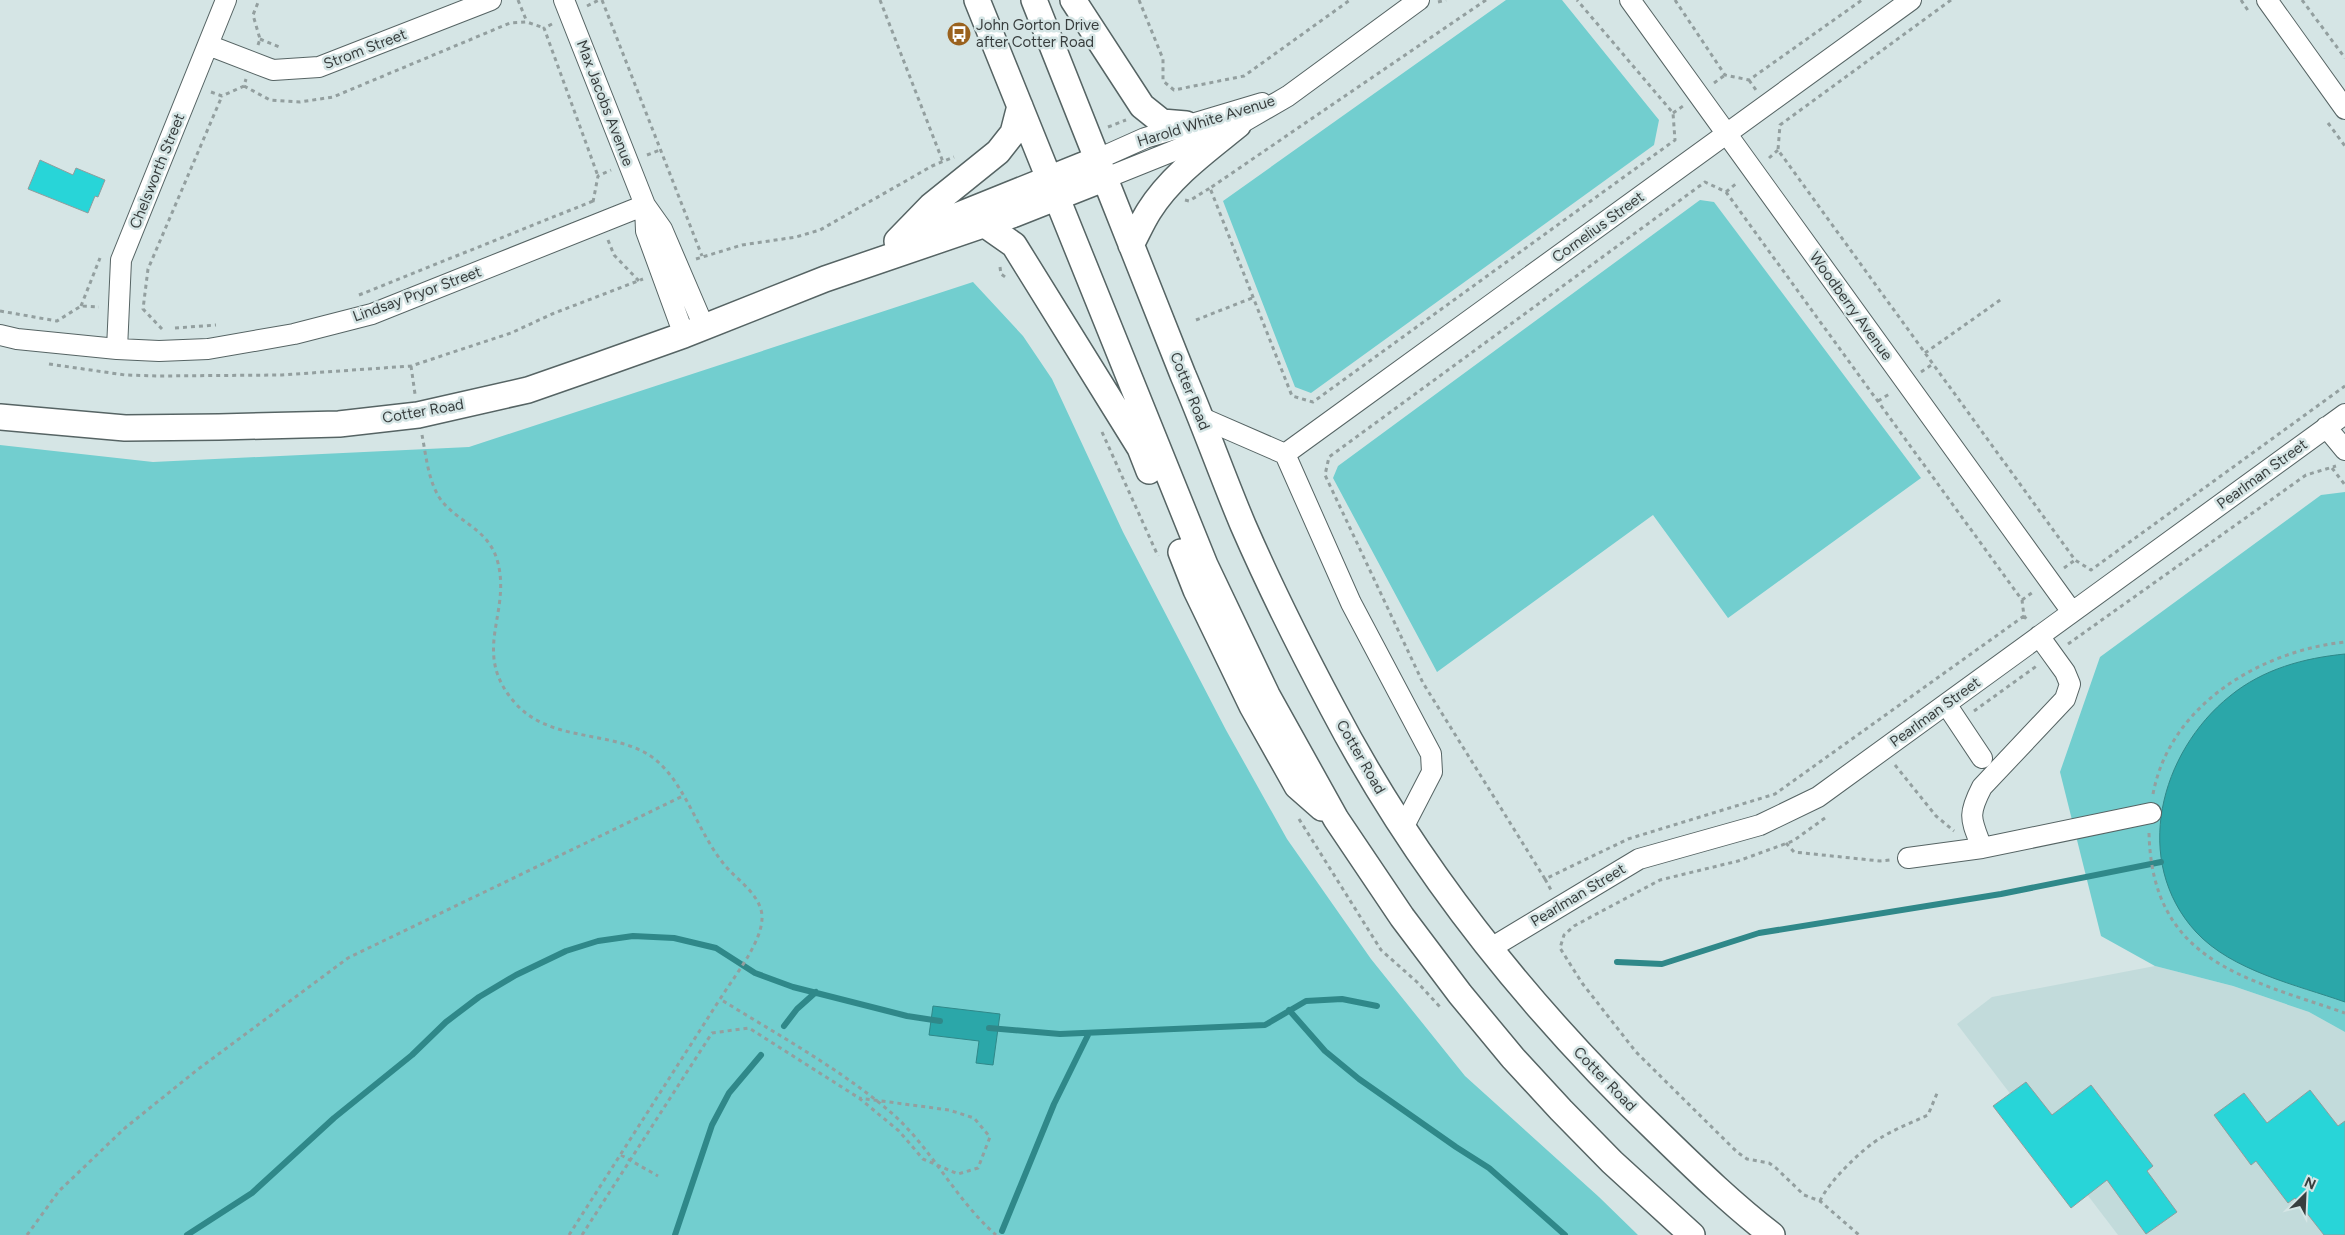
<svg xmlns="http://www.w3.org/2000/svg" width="2345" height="1235" viewBox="0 0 2345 1235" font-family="Figtree,sans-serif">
<rect width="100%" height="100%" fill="#d5e5e5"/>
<path fill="#c2dbdb" d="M2155 966 2233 986 2309 1012 2345 1032V1235H2118L1957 1024 1992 997Z"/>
<path fill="#72cecf" d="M1506 0H1562L1659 120 1654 145 1311 393 1295 387 1223 201Z
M1700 200 1714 202 1921 478 1728 618 1653 515 1437 672 1333 478 1338 466Z
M973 282 1023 336 1052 379 1123 532 1226 730 1287 839 1371 959 1465 1076 1599 1197 1638 1235H0V445L153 462 469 447Z
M2345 492V1032L2309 1012 2233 986 2155 966 2101 936 2060 772 2100 657 2321 495Z"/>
<path fill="#2ba7a9" stroke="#2f8889" d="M2345 654V1002C2297 985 2232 971 2196 932 2131 861 2160 752 2230 696 2263 669 2304 658 2345 654Z
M933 1006 1000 1014 993 1065 976 1063 979 1041 929 1035Z"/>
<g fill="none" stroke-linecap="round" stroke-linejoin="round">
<path stroke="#2f8889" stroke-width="6" d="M1617 962 1662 964 1759 933 2001 894 2161 862
M1289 1010 1325 1051 1359 1079 1456 1147 1489 1168 1565 1235
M784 1026 797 1009 816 992
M989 1028 1060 1034 1265 1025 1306 1001 1342 999 1377 1006
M1002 1231 1054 1104 1089 1033
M187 1235 252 1193 334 1118 412 1055 446 1022 479 997 516 975 566 951 598 941 633 936 674 938 716 948 755 973 793 987 907 1016 940 1021
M675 1235 712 1125 729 1093 761 1055"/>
</g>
<path fill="#28d5d8" stroke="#8e9d9d" d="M40 160 73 175 76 168 105 180 98 197 95 196 88 213 28 189Z
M2026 1082 2052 1115 2091 1085 2153 1166 2147 1171 2177 1212 2146 1234 2107 1180 2071 1208 1993 1106Z
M2310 1090 2338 1126 2345 1121V1235H2324L2295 1198 2288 1203 2256 1161 2251 1165 2214 1115 2244 1093 2267 1123Z"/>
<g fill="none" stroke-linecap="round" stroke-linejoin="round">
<defs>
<path id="minor" d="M564 0 645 205 662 229 704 327
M1630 0 2072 612
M2267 0 2345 109
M208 45 273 70 319 67 491 0
M1098 159 1145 138 1262 103
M1106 178 1238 125 1288 96 1419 0
M645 205 646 231 684 335
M0 335 17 339 117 349 159 351 208 349 294 334 372 314 645 205
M117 349 121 260 226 0
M1200 417 1285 454 1351 603 1431 754 1432 772 1403 828
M2326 427 2345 450
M1285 454 1911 0
M1946 704 1982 758
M1982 848C1971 819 1967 816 1982 787L2065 699 2070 684 2065 672 2039 636
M1908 858 1982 848 2151 813
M1491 948 1639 859 1760 825 1818 797 2345 414"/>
<path id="major" d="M977 0 1205 565 1267 695 1336 819 1402 917 1460 994 1513 1058 1561 1110 1612 1162 1692 1235
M1034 0C1084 125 1133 250 1183 375 1204 424 1222 475 1243 525 1270 587 1301 649 1333 709 1417 869 1533 1013 1663 1137 1698 1171 1733 1205 1772 1235
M1073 0 1142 106 1162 122 1186 124
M984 224 1014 245 1140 448 1149 471
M929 227 1098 159
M897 241 931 206 998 152 1013 133 1020 106
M1131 245C1137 234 1142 222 1149 211 1171 176 1206 151 1238 125
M0 417 125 428 219 427 339 424 418 415 528 390 594 367 684 335 825 279 1015 214 1106 178
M1181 552 1196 590 1252 706 1297 786 1322 808"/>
</defs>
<use href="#minor" stroke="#566464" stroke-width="22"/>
<use href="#major" stroke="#566464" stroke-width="28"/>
<path stroke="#939f9f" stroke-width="3" stroke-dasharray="4 4" stroke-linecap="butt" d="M518 0 527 22
M602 0 702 256
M880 0 943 162
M1139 0 1163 59V81L1174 90 1244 76 1350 0
M1486 0 1210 188 1292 396 1313 402 1675 140 1673 113 1577 0
M1675 0 1725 75 1749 80 1862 0
M1951 0 1780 125 1778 150 2075 560 2091 570 2345 386
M2241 0 2249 12
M2302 0 2345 58
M1438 2 1446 0
M587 6 599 0
M552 24 544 28 598 176
M260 39 282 48
M258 45 260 39 253 15 259 0
M1749 80 1756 90
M1714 83 1725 75
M244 86 270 100 300 102 333 97 510 23 527 22 544 28
M211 92 222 96 244 86 246 79
M1673 113 1683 106
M2328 123 2345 146
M1108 127 1126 120
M647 155 660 150
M1769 158 1778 150
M1726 192 1738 182
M1185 200 1189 201 1210 188
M593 202 598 176 611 170
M608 240 614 255 639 281
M696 259 742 245 796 237 820 230 932 166 954 157
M1000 267 1001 274 1008 279
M359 295 593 201
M81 306 100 258
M0 311 57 321 81 306 99 307
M1196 320 1252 298
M175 328 216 325
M162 329 143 309 148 269 222 96
M1925 353 2003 298
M49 364 125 375 157 376 282 375 411 366 511 333 552 314 643 279
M411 366 415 394
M1921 372 1933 364
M1878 401 1891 393
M1102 432 1158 556
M422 435C426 455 428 479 439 497 456 523 489 527 498 563 511 615 470 653 516 704 549 740 601 731 642 751 685 772 696 836 730 871 743 884 763 899 762 919 761 944 733 978 720 999 778 1035 844 1071 895 1116 933 1151 956 1200 996 1235
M2332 468 2345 485
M2064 568 2075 560
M2022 600 2033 592
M2024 616 1775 794 1628 839 1545 879 1423 683 1325 475 1329 457 1705 182 1726 192 2022 600 2024 616 2028 621
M2068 644 2306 475 2336 466
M1974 711 2038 665
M1895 765 1936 816 1954 831
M2153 794C2170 704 2261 651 2345 642
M1825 818 1793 841 1738 861 1660 880 1574 926 1564 935 1560 948 1582 983 1636 1052 1737 1152 1747 1159 1769 1163 1776 1168 1804 1195 1820 1201 1859 1235
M1299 819 1381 950 1417 982 1440 1007
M2149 833C2152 961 2244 978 2345 1013
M1786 843 1794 852 1880 861 1890 860
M1545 879 1551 890
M621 1155 658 1176
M1820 1201C1829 1181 1863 1148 1882 1137 1897 1128 1913 1122 1928 1115L1938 1091
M27 1235 59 1191 125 1128 197 1070 348 958 683 796
M569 1235 720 999
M582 1235 712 1033 749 1028 859 1098 899 1131 923 1159 958 1174 978 1168 990 1137 974 1118 949 1110 859 1098"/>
<use href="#minor" stroke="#fff" stroke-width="20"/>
<use href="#major" stroke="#fff" stroke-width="25"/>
</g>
<defs>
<symbol id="bus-disc" viewBox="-11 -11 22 22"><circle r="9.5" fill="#9a611d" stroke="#d5e5e5"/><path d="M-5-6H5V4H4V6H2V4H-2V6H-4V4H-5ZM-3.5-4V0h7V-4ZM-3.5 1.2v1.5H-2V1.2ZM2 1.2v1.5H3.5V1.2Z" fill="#fff"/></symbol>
</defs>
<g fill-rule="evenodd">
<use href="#bus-disc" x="945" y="20" width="28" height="28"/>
</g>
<g text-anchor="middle" stroke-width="5" stroke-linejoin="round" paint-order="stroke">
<g font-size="15" fill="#383e3e" stroke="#d5e5e5" text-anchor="start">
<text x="976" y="30">John Gorton Drive<tspan x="976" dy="17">after Cotter Road</tspan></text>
</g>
<g font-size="15" fill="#383e3e" stroke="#d5e5e5">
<text transform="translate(365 49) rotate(-21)" y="5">Strom Street</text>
<text transform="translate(605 103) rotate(69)" y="5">Max Jacobs Avenue</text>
<text transform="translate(1206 121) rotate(-17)" y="5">Harold White Avenue</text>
<text transform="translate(157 171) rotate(-68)" y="5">Chelsworth Street</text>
<text transform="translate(1598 227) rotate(-36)" y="5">Cornelius Street</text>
<text transform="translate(417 294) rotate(-20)" y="5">Lindsay Pryor Street</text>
<text transform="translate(1851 306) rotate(54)" y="5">Woodberry Avenue</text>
<text transform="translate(1190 391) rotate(68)" y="5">Cotter Road</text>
<text transform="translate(423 411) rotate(-10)" y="5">Cotter Road</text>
<text transform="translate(2262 474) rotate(-36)" y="5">Pearlman Street</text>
<text transform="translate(1935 712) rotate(-36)" y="5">Pearlman Street</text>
<text transform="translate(1361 757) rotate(60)" y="5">Cotter Road</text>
<text transform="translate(1578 895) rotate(-31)" y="5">Pearlman Street</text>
<text transform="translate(1605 1079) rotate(46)" y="5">Cotter Road</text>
</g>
</g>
<g transform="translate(2305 1195) rotate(24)" stroke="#d5e5e5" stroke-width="4" paint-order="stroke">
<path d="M0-4L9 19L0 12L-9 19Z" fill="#383e3e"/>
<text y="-8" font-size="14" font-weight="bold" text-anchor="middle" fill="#383e3e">N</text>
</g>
</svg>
